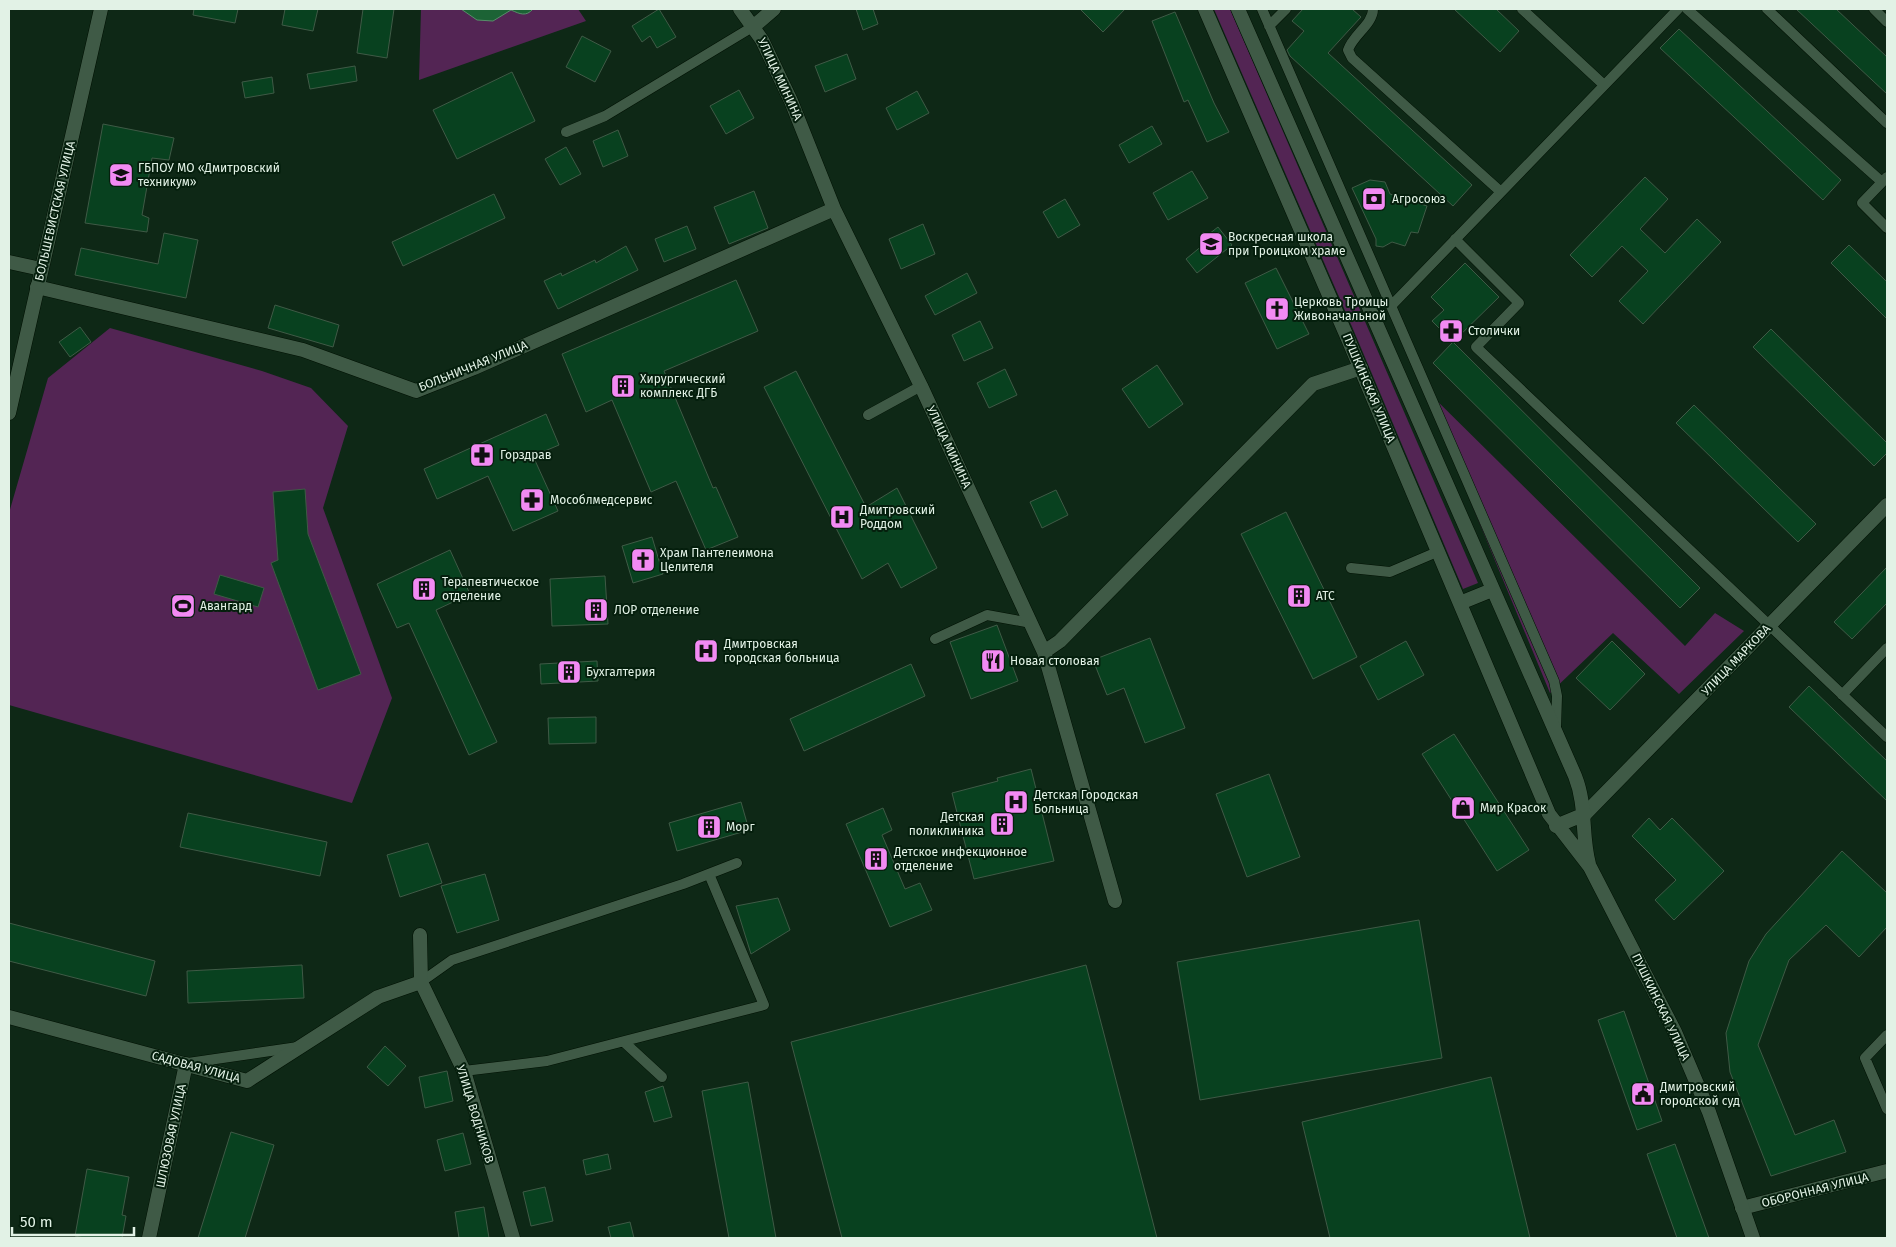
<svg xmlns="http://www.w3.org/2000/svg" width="1896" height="1247" viewBox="0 0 1896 1247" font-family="'Fira Sans',sans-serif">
<rect width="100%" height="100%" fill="#0e2816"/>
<path fill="#532554" d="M421 9H578L586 21 419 80Z
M1214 9H1230L1478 583 1463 589 1353 329Z
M110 328 262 371 311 388 348 426 323 508 392 698 352 803 9 705V513L48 378Z
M1423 387 1685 646 1715 613 1744 631 1679 694 1613 633 1550 693Z"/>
<path fill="#1c6335" stroke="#578e6a" d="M461 9H533C526 17 520 14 511 10L493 21 477 20Z"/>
<path fill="#08411f" stroke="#3f5a46" d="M194 9H238L235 23 193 15Z
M285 9H318L313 31 282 25Z
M363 9H394L387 58 357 53Z
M659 9 676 37 657 48 650 36 642 42 632 26Z
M856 9H873L878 24 863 30Z
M1080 9H1125L1103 32Z
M1303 9H1352L1361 17 1328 53 1472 185 1453 206 1290 56 1287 50 1304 31 1292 21Z
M1454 9H1496L1519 31 1500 52Z
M1796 9H1836L1887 57V94Z
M1175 12 1214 103 1229 132 1207 142 1188 100 1184 102 1152 21Z
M1679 29 1841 180 1823 200 1660 48Z
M582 36 611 51 595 82 566 67Z
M847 54 856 79 825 92 815 66Z
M355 66 357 81 310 89 307 74Z
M512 72 535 121 457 159 433 110Z
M272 77 274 93 245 98 242 82Z
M739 90 754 118 726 134 710 106Z
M917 91 929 113 897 130 886 108Z
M103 124 174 138 169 160 152 158 142 215 149 218 147 232 85 223Z
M1152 126 1162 144 1129 163 1119 145Z
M618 130 628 156 603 167 593 141Z
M566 147 581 174 560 185 545 159Z
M1192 171 1208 198 1168 220 1153 193Z
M1645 177 1668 199 1640 229 1665 253 1697 219 1721 242 1643 324 1619 301 1648 271 1622 246 1592 277 1570 255Z
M1370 180 1385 182 1390 194 1427 206 1418 233 1411 232 1405 246 1392 242 1383 247 1376 246V239L1352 188Z
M754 191 768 228 729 244 714 207Z
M494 194 505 218 403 266 392 242Z
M1065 199 1080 225 1058 238 1043 212Z
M923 224 935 254 901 269 889 239Z
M687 226 696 249 664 262 655 239Z
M1218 227 1232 245 1197 273 1186 259 1203 245 1200 241Z
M164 233 198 240 186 298 75 275 81 248 158 264Z
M1849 245 1887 282V319L1831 263Z
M626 246 638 270 558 309 544 281 561 273 562 276 595 260 596 263Z
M1465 263 1499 297 1453 342 1432 321 1444 310 1431 297Z
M1276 268 1309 334 1277 349 1245 283Z
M967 273 977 293 935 315 925 296Z
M736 280 758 331 664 371 713 488 716 487 738 537 706 550 676 481 651 492 612 400 586 412 562 354Z
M275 305 339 325 333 347 268 328Z
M980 321 993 348 964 361 952 335Z
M80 327 91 342 70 357 59 342Z
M1771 329 1887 443V453L1874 466 1753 347Z
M1453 342 1700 588 1680 608 1433 363Z
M1157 365 1183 404 1149 428 1122 389Z
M1005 369 1017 395 989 408 977 383Z
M796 371 866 507 897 488 937 568 901 588 888 563 862 579 764 387Z
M1694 405 1816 524 1798 542 1676 423Z
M546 414 559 445 533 456 558 511 513 531 488 476 437 499 424 469Z
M305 489 308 534 361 674 318 690 271 563 278 560 273 492Z
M1056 490 1068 515 1042 528 1030 502Z
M1286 512 1357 657 1313 679 1241 534Z
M652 537 663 574 633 583 622 546Z
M450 550 470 594 436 610 497 742 469 755 409 623 397 628 377 584Z
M1887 567V603L1852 639 1834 622Z
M220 575 264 588 258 607 214 594Z
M605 576 608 624 552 626 550 579Z
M997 625 1018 681 971 699 950 642Z
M1150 638 1185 728 1145 743 1124 688 1107 695 1093 660Z
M1406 641 1424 675 1378 700 1360 666Z
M1612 641 1645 674 1610 710 1576 678Z
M597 661 598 681 541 684 540 664Z
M911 664 925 696 804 751 790 719Z
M1809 686 1887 761V801L1789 707Z
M596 717V743L549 744 548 718Z
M1454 734 1529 850 1497 871 1422 754Z
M1031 769 1054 861 974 879 952 793 998 781 997 778Z
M1269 774 1300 857 1247 877 1216 794Z
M741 802 749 830 677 851 669 823Z
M883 808 892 830 882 835 905 889 920 883 932 910 890 927 846 824Z
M188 813 327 842 320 876 180 847Z
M1649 818 1660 830 1672 818 1724 871 1674 920 1655 900 1676 880 1632 836Z
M428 843 442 883 400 897 387 855Z
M1842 851 1887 893V927L1859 957 1826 925 1789 960 1758 1045 1795 1135 1834 1120 1846 1152 1771 1176 1730 1072 1726 1033 1749 961 1766 934Z
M485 874 499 920 457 933 441 886Z
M778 898 790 930 751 954 736 906Z
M1419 920 1442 1058 1200 1100 1177 962Z
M9 923 155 961 146 996 9 961Z
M302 965 304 998 188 1003 187 971Z
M1086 965 1157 1238H842L791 1042Z
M1624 1011 1662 1121 1637 1130 1598 1020Z
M385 1046 406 1066 388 1086 367 1067Z
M447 1071 453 1101 425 1108 419 1077Z
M1491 1077 1530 1238H1330L1302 1122Z
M748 1082 776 1238H729L702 1091Z
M663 1086 672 1117 654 1122 645 1092Z
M231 1132 274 1145 245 1238H198Z
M463 1133 471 1164 445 1171 437 1140Z
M1675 1144 1709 1238H1677L1647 1154Z
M608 1154 611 1169 586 1175 583 1160Z
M87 1169 129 1177 122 1215 126 1216 122 1238H84L75 1236Z
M545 1187 553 1221 531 1226 523 1192Z
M484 1207 489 1238H459L455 1212Z
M630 1222 634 1238H611L608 1227Z"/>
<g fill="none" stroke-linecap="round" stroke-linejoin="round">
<defs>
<path id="service" d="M1262 9 1554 681 1557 696 1556 728
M1373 9C1373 24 1353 35 1348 50L1352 58 1501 192
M1522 9 1604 85
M1687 9 1882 182
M1767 9 1887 123
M1874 9 1887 22
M1269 26 1286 9
M566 132 605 116 754 26
M1887 177 1862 203 1887 228
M1455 239 1519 303 1476 347 1887 737
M1391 306 1678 9
M868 415 921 386
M1351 568 1390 572 1437 552
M935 639 987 615 1031 623
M1842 695 1887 648
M421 982 452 960 683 884 737 863
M1887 1035 1865 1058 1887 1109
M624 1042 662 1077
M188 1063 298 1047
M464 1071 547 1061 764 1005 709 874"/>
<path id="minor" d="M740 9 762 40 791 101 834 209 921 386 1044 652 1115 901
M754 26 774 9
M9 262 41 269
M37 287 303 350 416 391 474 368 834 209
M1044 652 1060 641 1313 384 1361 368
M420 935 421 982 464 1071 513 1238
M9 1017 247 1081 378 997 421 982
M149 1238 186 1064"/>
<path id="tertiary" d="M1585 814 1887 505
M1742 1208 1887 1171"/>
<path id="secondary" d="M1205 9 1348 339 1549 814 1590 867 1675 1032 1709 1112 1753 1238
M1238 9 1575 776C1587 806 1581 835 1589 864
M9 413 101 9
M1460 603 1492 590
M1556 826 1585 814"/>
</defs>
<use href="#service" stroke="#001103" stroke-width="11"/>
<use href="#minor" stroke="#001103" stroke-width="15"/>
<use href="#tertiary" stroke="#001103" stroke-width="15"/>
<use href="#secondary" stroke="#001103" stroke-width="15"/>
<use href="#service" stroke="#3f5a46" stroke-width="10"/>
<use href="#minor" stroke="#3f5a46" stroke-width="14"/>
<use href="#tertiary" stroke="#3f5a46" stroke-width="14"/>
<use href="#secondary" stroke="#3f5a46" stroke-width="14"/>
</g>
<defs>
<symbol id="university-square" viewBox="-11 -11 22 22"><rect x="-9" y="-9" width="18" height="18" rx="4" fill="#f28af3" stroke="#051f0d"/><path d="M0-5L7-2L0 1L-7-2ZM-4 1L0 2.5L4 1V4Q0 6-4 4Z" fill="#111"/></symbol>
<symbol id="bank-square" viewBox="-11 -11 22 22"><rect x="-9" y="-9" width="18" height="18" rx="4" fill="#f28af3" stroke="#051f0d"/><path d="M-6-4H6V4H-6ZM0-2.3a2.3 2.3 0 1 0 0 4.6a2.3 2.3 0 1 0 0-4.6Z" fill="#111"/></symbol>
<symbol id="school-square" viewBox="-11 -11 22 22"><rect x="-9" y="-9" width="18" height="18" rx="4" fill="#f28af3" stroke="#051f0d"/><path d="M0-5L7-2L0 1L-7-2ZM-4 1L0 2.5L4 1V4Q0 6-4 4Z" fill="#111"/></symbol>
<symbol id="church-square" viewBox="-11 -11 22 22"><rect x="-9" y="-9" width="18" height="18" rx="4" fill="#f28af3" stroke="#051f0d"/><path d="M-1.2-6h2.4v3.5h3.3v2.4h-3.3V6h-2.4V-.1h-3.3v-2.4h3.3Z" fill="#111"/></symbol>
<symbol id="pharmacy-square" viewBox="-11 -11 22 22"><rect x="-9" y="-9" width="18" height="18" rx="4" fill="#f28af3" stroke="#051f0d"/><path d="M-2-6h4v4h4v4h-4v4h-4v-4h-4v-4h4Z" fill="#111"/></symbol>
<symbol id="building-square" viewBox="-11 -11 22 22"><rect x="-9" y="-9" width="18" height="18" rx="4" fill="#f28af3" stroke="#051f0d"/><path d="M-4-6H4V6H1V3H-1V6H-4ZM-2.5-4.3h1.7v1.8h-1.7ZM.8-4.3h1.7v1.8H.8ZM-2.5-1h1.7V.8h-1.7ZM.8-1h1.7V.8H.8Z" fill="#111"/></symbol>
<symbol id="hospital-square" viewBox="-11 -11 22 22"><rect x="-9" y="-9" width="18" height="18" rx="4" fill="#f28af3" stroke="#051f0d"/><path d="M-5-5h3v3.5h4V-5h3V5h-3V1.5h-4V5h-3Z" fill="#111"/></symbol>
<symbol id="stadium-square" viewBox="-11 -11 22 22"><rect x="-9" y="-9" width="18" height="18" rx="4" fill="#f28af3" stroke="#051f0d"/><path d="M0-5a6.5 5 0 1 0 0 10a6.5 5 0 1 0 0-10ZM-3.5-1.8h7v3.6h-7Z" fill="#111"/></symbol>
<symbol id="restaurant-square" viewBox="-11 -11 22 22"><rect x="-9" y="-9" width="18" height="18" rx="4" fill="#f28af3" stroke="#051f0d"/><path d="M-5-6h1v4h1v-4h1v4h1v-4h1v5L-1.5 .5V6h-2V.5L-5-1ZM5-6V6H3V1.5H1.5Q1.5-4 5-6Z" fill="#111"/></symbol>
<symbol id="shop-square" viewBox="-11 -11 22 22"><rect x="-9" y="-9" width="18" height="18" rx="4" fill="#f28af3" stroke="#051f0d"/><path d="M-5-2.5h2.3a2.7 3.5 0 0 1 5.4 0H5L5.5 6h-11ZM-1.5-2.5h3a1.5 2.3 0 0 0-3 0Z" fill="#111"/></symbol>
<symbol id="civic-square" viewBox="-11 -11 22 22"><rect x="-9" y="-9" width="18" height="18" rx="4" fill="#f28af3" stroke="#051f0d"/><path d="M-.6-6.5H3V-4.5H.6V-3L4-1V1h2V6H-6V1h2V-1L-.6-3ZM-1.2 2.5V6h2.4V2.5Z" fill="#111"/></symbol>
</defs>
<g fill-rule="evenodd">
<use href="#university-square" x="107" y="161" width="28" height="28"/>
<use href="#bank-square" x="1360" y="185" width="28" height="28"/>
<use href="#school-square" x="1197" y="230" width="28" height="28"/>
<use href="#church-square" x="1263" y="295" width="28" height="28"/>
<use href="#pharmacy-square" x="1437" y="317" width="28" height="28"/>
<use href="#building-square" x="609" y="372" width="28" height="28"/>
<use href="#pharmacy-square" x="468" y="441" width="28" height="28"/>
<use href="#pharmacy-square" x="518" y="486" width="28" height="28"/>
<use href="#hospital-square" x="828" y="503" width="28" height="28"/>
<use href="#church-square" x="629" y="546" width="28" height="28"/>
<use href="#building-square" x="410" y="575" width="28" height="28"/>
<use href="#building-square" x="1285" y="582" width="28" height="28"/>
<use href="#stadium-square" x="169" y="592" width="28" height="28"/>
<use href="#building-square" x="582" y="596" width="28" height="28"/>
<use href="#hospital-square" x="692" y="637" width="28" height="28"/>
<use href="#restaurant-square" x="979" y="647" width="28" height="28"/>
<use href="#building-square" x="555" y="658" width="28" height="28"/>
<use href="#hospital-square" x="1002" y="788" width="28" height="28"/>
<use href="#shop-square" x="1449" y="794" width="28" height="28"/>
<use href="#building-square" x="988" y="810" width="28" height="28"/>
<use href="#building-square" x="695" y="813" width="28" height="28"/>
<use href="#building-square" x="862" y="845" width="28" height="28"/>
<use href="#civic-square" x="1629" y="1080" width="28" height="28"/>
</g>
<g text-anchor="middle" stroke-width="4" stroke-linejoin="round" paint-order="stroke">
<g font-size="12" fill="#e2f2e6" stroke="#051f0d">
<text transform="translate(780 79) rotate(65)" y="4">УЛИЦА МИНИНА</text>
<text transform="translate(55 211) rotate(-77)" y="4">БОЛЬШЕВИСТСКАЯ УЛИЦА</text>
<text transform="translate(473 366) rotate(-22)" y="4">БОЛЬНИЧНАЯ УЛИЦА</text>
<text transform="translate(1369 388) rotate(67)" y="4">ПУШКИНСКАЯ УЛИЦА</text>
<text transform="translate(949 447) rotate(65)" y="4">УЛИЦА МИНИНА</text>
<text transform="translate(1736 660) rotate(-46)" y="4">УЛИЦА МАРКОВА</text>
<text transform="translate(1661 1007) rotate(64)" y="4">ПУШКИНСКАЯ УЛИЦА</text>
<text transform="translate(196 1067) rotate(15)" y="4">САДОВАЯ УЛИЦА</text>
<text transform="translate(475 1114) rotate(73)" y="4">УЛИЦА ВОДНИКОВ</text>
<text transform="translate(171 1136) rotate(-78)" y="4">ШЛЮЗОВАЯ УЛИЦА</text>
<text transform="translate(1815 1190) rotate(-14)" y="4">ОБОРОННАЯ УЛИЦА</text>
</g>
<g font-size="12" fill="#e2f2e6" stroke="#051f0d" text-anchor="start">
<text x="138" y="172">ГБПОУ МО «Дмитровский<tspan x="138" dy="14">техникум»</tspan></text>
<text x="1392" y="203">Агросоюз</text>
<text x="1228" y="241">Воскресная школа<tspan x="1228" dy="14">при Троицком храме</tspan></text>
<text x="1294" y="306">Церковь Троицы<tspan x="1294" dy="14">Живоначальной</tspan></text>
<text x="1468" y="335">Столички</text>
<text x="640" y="383">Хирургический<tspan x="640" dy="14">комплекс ДГБ</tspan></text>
<text x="500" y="459">Горздрав</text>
<text x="550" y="504">Мособлмедсервис</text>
<text x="860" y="514">Дмитровский<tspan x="860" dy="14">Роддом</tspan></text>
<text x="660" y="557">Храм Пантелеимона<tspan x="660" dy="14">Целителя</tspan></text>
<text x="442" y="586">Терапевтическое<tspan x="442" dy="14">отделение</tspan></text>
<text x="1316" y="600">АТС</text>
<text x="200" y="610">Авангард</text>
<text x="614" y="614">ЛОР отделение</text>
<text x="724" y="648">Дмитровская<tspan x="724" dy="14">городская больница</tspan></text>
<text x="1010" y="665">Новая столовая</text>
<text x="586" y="676">Бухгалтерия</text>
<text x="1034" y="799">Детская Городская<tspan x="1034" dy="14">Больница</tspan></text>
<text x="1480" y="812">Мир Красок</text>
<text x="984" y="821" text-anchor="end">Детская<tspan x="984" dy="14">поликлиника</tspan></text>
<text x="726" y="831">Морг</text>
<text x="894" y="856">Детское инфекционное<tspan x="894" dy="14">отделение</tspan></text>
<text x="1660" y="1091">Дмитровский<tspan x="1660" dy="14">городской суд</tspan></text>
</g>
</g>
<rect width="1896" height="1247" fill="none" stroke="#e2f2e6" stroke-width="20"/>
<path d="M12 1227v8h122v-8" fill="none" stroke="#e2f2e6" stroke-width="2.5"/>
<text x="20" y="1227" font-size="15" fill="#e2f2e6" stroke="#051f0d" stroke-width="4" paint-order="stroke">50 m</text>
</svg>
